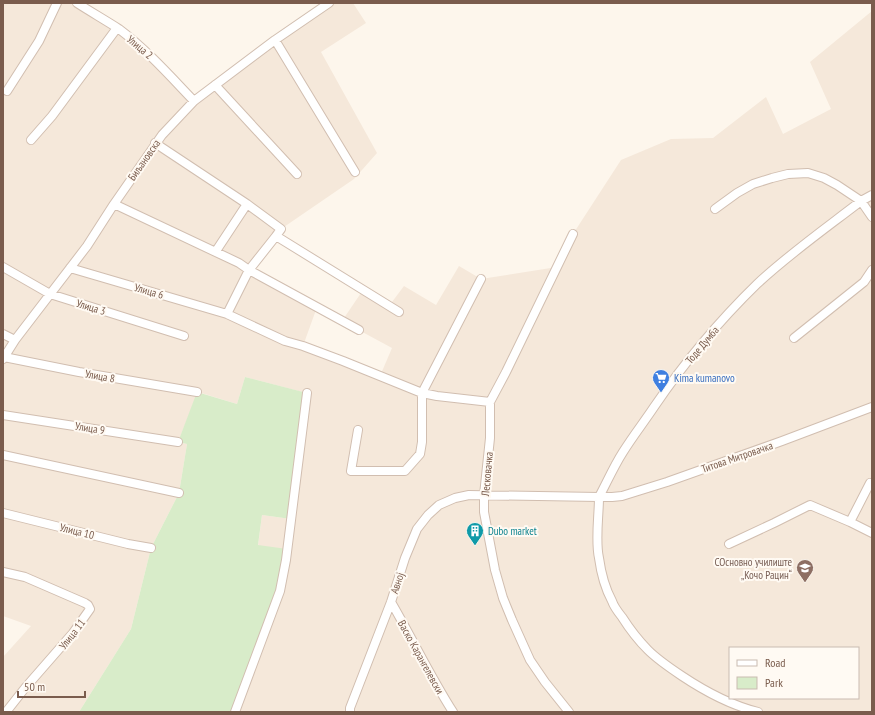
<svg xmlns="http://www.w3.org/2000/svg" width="875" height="715" viewBox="0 0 875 715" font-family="'PT Sans Narrow',sans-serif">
<rect width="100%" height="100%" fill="#fdf6ec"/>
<path fill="#f5e8da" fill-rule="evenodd" d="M3 3H77L117 28 194 101 329 3H353L366 23 321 52 377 153 354 179 281 229 249 270 317 307 303 346 380 376 392 348 342 321 363 290 389 306 404 286 436 305 459 266 481 279 557 267 573 234 621 160 671 139 713 138 766 97 783 134 831 109 810 62 872 11V712H233L287 550 258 546 262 515 291 519 306 393 245 377 237 404 198 392 178 442 187 444 179 493 151 548 131 629 79 712H3V657L31 626 3 616ZM730 648H858V698H730Z"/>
<path fill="#d8ecc9" d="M245 377 307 393 291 519 262 515 258 545 287 549 280 592 233 712H79L131 629 151 548 179 493 187 444 178 442 197 392 237 404Z"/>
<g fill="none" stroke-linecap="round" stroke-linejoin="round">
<defs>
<path id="minor" d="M77 3C91 12 105 20 119 29 147 50 170 76 194 101
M275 40 355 172
M215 85 297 174
M7 91 39 41 57 3
M31 140 52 116 117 28
M155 143 247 204 281 229 276 236
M114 204 239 263 249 270 359 330
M715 209 737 193 753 184 772 178 788 174 808 173 824 178 837 185 861 201 872 217
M216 251 247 204
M3 267 50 294 184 336
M70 268 227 314 285 341 303 346 343 361 422 393 437 396 490 402
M227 314 249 270 276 236 399 312
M3 334 15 340
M794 338 864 282 872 270
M4 357 79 372 197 392
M3 359 15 340 87 246 114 204 162 135 194 101 275 40 329 3
M3 415 178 442
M358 430 351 471H405L420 454 422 442V393L481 279
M3 455 179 493
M3 513 128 544 151 548
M850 522 870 483
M729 544 774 523 810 505 850 522 872 533
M3 572 25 577 85 603 88 605 90 609 73 633 25 688 6 712
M391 602C412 638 430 676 453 712
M235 712 280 591 286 560 307 393
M350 712V708L391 602 405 558 417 529 428 515 439 505 455 498 469 495 599 497C607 482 614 466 623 452 633 436 644 422 654 407 684 363 719 321 757 284 789 254 826 228 861 201L872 195
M569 712 545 682 530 660 512 620 503 598 495 570 484 512V495L490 438V402L506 372 573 234
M758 712C730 705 706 692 682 676 670 668 658 660 648 650 638 640 629 628 622 617 618 612 614 607 612 601 605 588 601 573 599 558 595 540 599 516 599 497H612L622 496 667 482 782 441 872 407"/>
</defs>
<use href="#minor" stroke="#d1beb0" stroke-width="10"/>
<use href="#minor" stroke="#fff" stroke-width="8"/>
</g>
<defs>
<symbol id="supermarket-pin" viewBox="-11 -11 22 30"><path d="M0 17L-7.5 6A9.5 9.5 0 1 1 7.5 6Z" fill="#3f7fe0" stroke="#fffaf3"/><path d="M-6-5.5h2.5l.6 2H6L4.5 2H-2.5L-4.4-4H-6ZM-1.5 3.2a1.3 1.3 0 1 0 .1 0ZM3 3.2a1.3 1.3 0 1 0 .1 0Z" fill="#fff"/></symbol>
<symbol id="building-pin" viewBox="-11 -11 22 30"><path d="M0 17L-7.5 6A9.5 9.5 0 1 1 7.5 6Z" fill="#0f9aa8" stroke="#fffaf3"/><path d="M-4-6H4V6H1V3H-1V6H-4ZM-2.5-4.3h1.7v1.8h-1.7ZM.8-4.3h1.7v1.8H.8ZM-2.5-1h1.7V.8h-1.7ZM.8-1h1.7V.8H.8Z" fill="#fff"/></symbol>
<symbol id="school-pin" viewBox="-11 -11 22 30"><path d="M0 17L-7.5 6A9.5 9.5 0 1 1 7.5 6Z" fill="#8d6e63" stroke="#fffaf3"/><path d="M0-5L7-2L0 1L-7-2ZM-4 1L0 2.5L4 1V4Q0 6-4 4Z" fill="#fff"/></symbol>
</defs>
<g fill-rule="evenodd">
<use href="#supermarket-pin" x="651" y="368" width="20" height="27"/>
<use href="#building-pin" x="465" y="521" width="20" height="27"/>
<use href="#school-pin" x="795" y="558" width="20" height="27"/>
</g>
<g text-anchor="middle" stroke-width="4" stroke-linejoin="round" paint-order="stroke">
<g font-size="11" fill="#7a5c4d" stroke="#fffaf3">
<text transform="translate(140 47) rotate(40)" y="4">Улица 2</text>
<text transform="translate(144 160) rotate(-55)" y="4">Биљановска</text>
<text transform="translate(149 291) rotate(16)" y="4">Улица 6</text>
<text transform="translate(91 307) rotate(17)" y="4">Улица 3</text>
<text transform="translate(702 345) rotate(-50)" y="4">Тоде Думба</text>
<text transform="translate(100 376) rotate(10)" y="4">Улица 8</text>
<text transform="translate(90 428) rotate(9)" y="4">Улица 9</text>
<text transform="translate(737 457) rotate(-19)" y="4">Титова Митровачка</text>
<text transform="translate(487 474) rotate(-85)" y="4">Лесковачка</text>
<text transform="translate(77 531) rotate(14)" y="4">Улица 10</text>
<text transform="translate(397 583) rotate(-72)" y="4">Авној</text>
<text transform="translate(72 634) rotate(-52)" y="4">Улица 11</text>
<text transform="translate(421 657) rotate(61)" y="4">Васко Карангелевски</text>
</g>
<g font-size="11" fill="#366cbe" stroke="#fffaf3" text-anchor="start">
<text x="674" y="382">Kima kumanovo</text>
</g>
<g font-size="11" fill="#0d838f" stroke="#fffaf3" text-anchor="start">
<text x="488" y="535">Dubo market</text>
</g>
<g font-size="11" fill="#785e54" stroke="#fffaf3" text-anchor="end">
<text x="792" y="566">СОсновно училиште<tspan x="792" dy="13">„Кочо Рацин“</tspan></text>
</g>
</g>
<rect width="875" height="715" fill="none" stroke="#7a5c4d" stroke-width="8"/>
<rect x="729" y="647" width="130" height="52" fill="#fffaf3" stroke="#cabbb1"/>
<rect x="737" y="660" width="20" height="6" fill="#ffffff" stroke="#cabbb1"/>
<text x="765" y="667" font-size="12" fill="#7a5c4d">Road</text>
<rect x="737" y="677" width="20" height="12" fill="#d8ecc9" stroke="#cabbb1"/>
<text x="765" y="687" font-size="12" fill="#7a5c4d">Park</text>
<path d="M18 691v6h67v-6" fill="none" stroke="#7a5c4d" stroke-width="2"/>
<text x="24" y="691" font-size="12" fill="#7a5c4d" stroke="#fffaf3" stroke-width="3" paint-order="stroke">50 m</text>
</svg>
